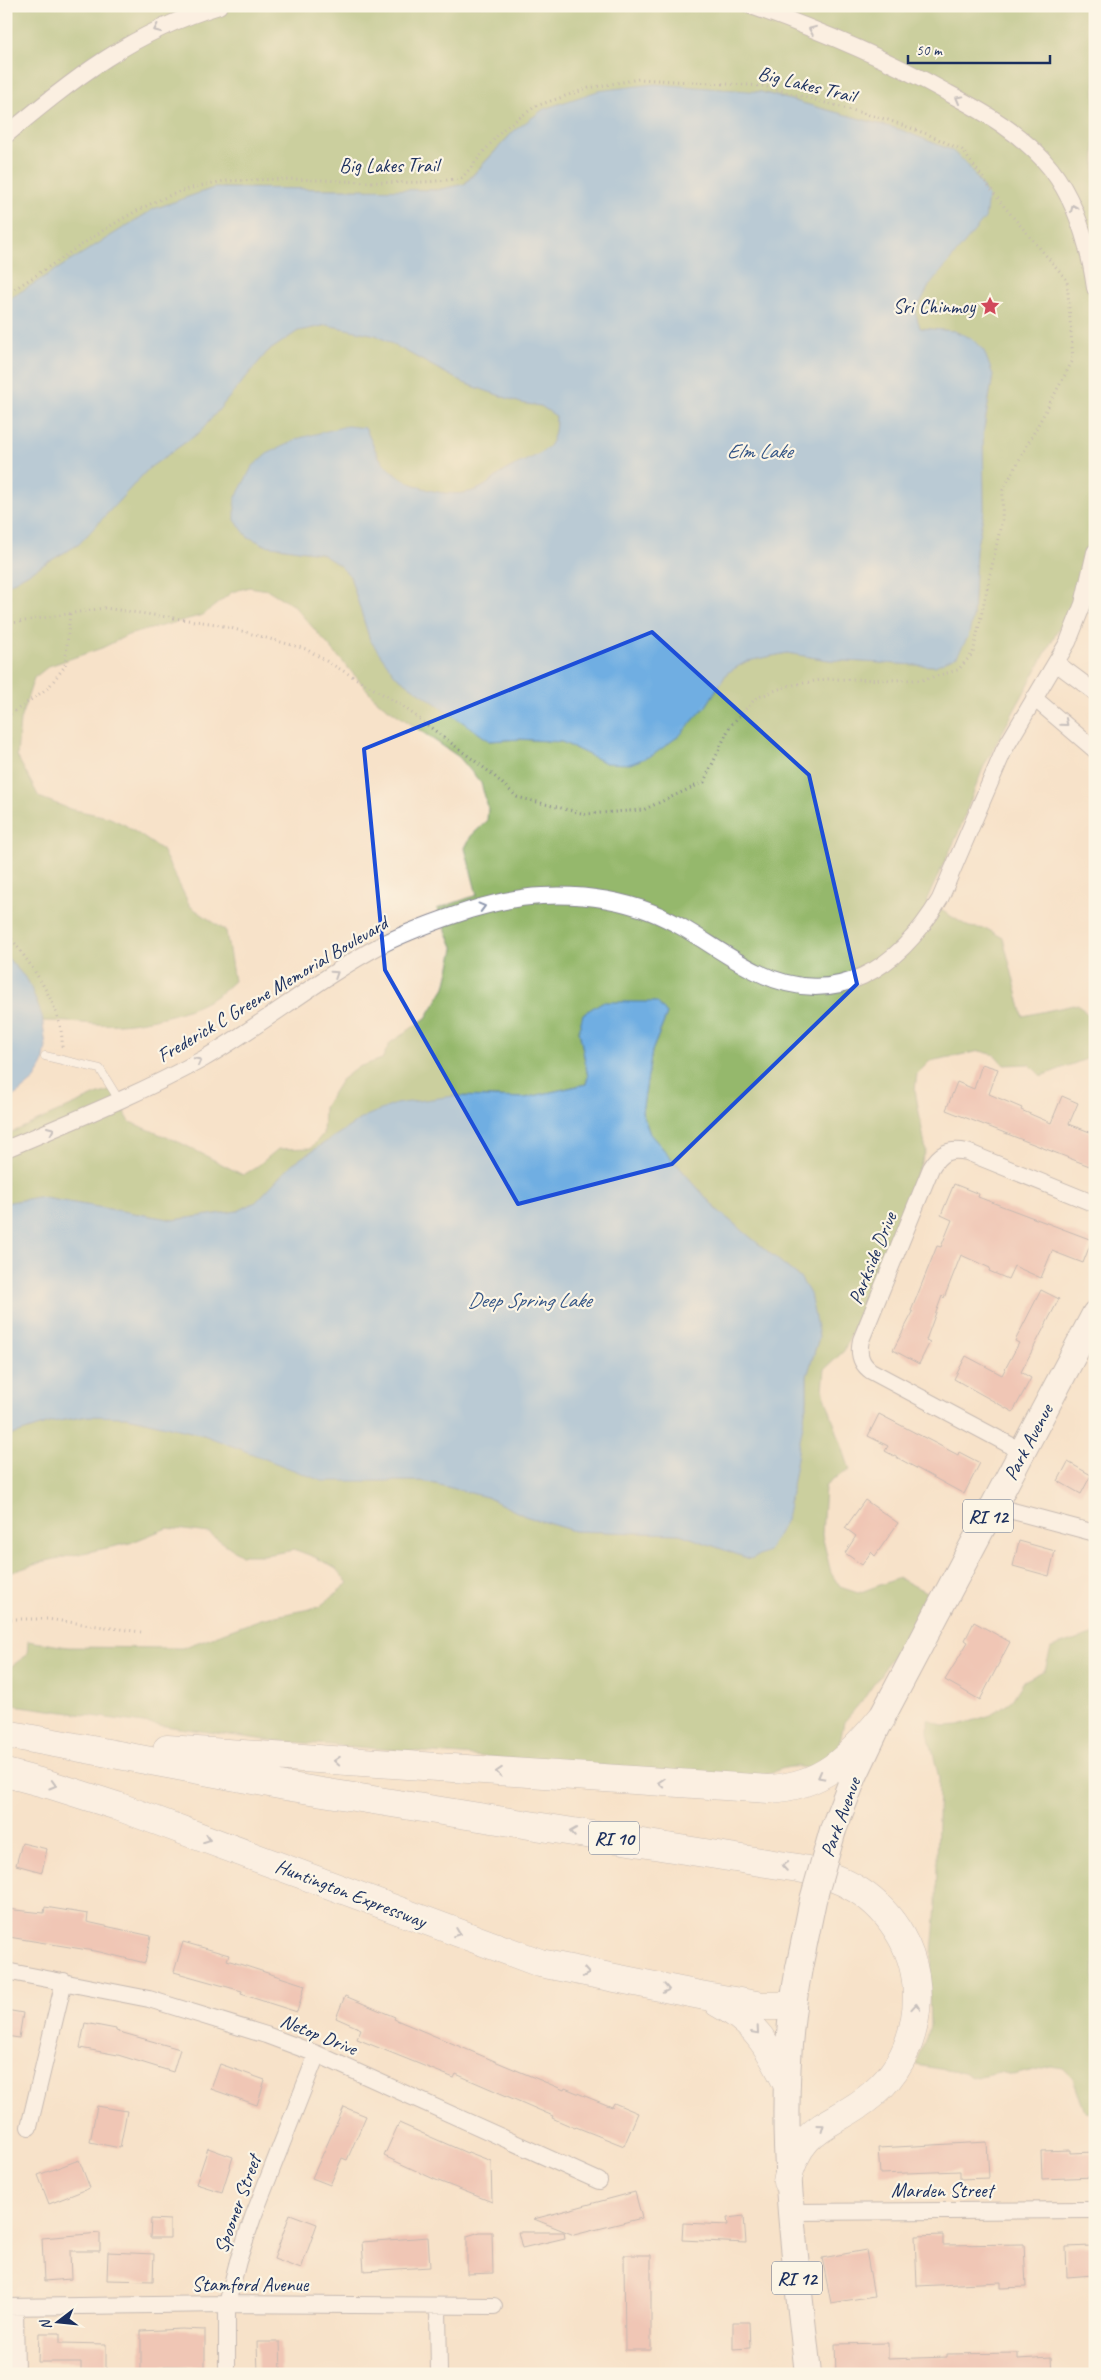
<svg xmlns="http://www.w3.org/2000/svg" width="1101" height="2380" viewBox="0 0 1101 2380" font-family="Caveat,sans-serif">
<rect width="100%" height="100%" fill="#fcf5e5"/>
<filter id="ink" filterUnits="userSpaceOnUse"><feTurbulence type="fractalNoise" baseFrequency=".02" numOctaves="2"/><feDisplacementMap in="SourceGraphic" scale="10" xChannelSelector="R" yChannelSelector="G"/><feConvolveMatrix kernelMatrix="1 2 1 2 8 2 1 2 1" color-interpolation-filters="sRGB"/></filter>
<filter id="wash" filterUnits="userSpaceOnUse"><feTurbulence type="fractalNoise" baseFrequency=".0096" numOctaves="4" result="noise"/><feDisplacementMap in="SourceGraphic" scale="20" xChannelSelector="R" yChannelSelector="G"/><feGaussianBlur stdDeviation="1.12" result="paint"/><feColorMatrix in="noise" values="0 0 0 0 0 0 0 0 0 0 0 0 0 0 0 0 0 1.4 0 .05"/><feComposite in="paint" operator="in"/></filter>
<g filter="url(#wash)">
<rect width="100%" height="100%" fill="#f7e2c9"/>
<path fill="#95b86c" stroke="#587465" d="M6 6H1089V9L1095 11V443L1093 532 1078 589 1072 604 983 768 957 836 926 901 969 927 987 929 1003 938 1023 1016 1078 1004 1095 1023V1060L1089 1058 1041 1076 1029 1064 1004 1065 995 1055 980 1051 930 1061 917 1074 915 1090 926 1151 844 1351 825 1369 823 1390 850 1470 831 1480 825 1487 822 1535 831 1573 840 1587 858 1593 899 1578 934 1596 865 1697 844 1722 839 1747 810 1769C791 1763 777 1770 759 1778L266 1740 6 1704V1670L27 1655 28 1641 68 1647 182 1648 261 1619 319 1607 348 1583 336 1569 317 1558 296 1550 264 1555H241L209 1533 167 1528 130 1543 46 1561 6 1574V1437L52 1422 88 1416 128 1417 204 1435 322 1480 424 1481 487 1497 525 1516 574 1531 680 1534 750 1559 786 1520 807 1400V1376L819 1337 801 1279 716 1209 650 1134 642 1112 652 1051 667 1014 579 1030 588 1077 586 1084 525 1098 454 1096 366 1116 292 1164 256 1202 238 1211 174 1220 38 1197 6 1203V1135L96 1095 112 1090 130 1122 181 1143 243 1175 255 1168 278 1149 311 1148 323 1134 324 1107 341 1080 358 1067 382 1059 390 1043 426 1018 445 987 454 949 437 909 477 895 465 848 471 836 487 821 488 808 481 783 459 757 377 701 294 606 268 590 249 587 232 592 203 615 128 635 102 648 49 666 34 678 20 720 17 756 39 797 70 809 108 817 125 825 162 850 190 906 226 931 234 981C228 986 223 992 216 996 189 1015 129 1027 96 1024 78 1023 61 1021 42 1021L28 981 6 956V586L79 544 149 468 200 432 267 352 298 331 327 325 376 335 464 383 521 403 541 406 556 416C557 456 538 453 508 469 497 475 488 486 476 490 449 501 403 486 385 465 376 455 371 439 365 428L247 536 265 545 320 553 339 565 350 576 370 640 490 741 520 739 562 742 606 763 706 706 727 673 747 661 787 653 829 660 935 666 973 617 976 549 984 511 983 434 993 375 954 331 920 328 915 312 929 286 951 150 901 130 761 92 514 131 464 184 437 190 214 188 154 209 6 302Z
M1095 1634V2108L1091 2113 1085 2112 1073 2079 1062 2068 1051 2066 1013 2075 999 2072 972 2078 964 2073 916 2065 930 2026 929 1992 936 1904 939 1778 928 1733V1719L944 1726 959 1725 991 1715 1012 1700 1024 1681 1045 1670 1051 1648Z"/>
<path fill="#6faee2" stroke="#456ea0" d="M655 84 761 92 901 130 951 150 967 164 988 196 985 218 929 286 915 312 920 328 954 331 971 338 984 351 993 375 983 434 984 511 976 549 973 617 968 637 957 656 935 666 829 660 787 653 747 661 727 673 706 706 680 735 653 755 630 764 606 763 562 742 520 739 490 741 396 676 370 640 350 576 339 565 320 553 265 545 247 536 235 520V499L252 467 267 454 300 438 347 426 365 428C371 439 376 456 385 465 403 486 449 501 476 490 488 486 497 475 508 469 537 453 557 456 556 416L541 406 521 403 464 383 376 335 327 325 298 331 267 352 200 432 149 468 79 544 6 586V301L154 209 214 188 437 190 465 184 514 131 544 109 598 91Z
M6 956 28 981 42 1016 46 1047 43 1064 35 1079 6 1103Z
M602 1002H657L667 1014 652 1051 642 1112 650 1134 716 1209 801 1279 810 1294 819 1337 807 1376V1400L786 1520 768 1551 750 1559 680 1534 574 1531 525 1516 487 1497 424 1481H322L204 1435 128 1417 88 1416 52 1422 6 1437V1203L38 1197 174 1220 238 1211 256 1202 292 1164 366 1116 396 1104 454 1096 525 1098 586 1084 588 1077 579 1030 583 1014Z"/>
<g id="blocks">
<path fill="#e6a49e" d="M982 1064 998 1069 989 1094 1022 1108 1021 1110 1051 1123 1062 1096 1078 1103 1069 1124 1095 1134V1159L1092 1167 946 1110 957 1082 974 1089Z
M954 1184 979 1194 978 1197 1092 1240 1083 1263 1052 1251 1041 1278 1014 1266 1008 1279 989 1271 990 1268 961 1255 944 1298 942 1296 926 1340 930 1342 919 1364 893 1350 913 1312 911 1311 937 1246 941 1247 952 1220 941 1215Z
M1041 1290 1059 1299 1021 1372 1031 1378 1013 1412 954 1379 966 1356 1002 1375 1019 1343 1015 1341Z
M879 1414 958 1455 959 1452 980 1463 964 1494 885 1451 888 1446 868 1436Z
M1068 1462 1091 1475 1081 1494 1058 1481Z
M865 1500 898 1523 875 1556 871 1552 862 1565 845 1553 856 1536 845 1528Z
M1019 1541 1055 1551 1049 1576 1013 1566Z
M974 1622 1010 1642 980 1700 945 1680 968 1642 965 1640Z
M22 1843 47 1849 42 1872 16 1865Z
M45 1907 88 1914 87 1922 151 1936 145 1963 100 1952 9 1937V1934L6 1933V1909L44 1913Z
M183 1942 229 1955 227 1960 305 1985 297 2012 241 1994 242 1991 174 1972Z
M345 1996 395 2017 394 2019 564 2090 565 2088 612 2107 614 2103 638 2113 624 2146 576 2127 575 2128 552 2118 553 2116 456 2074 454 2078 357 2039 361 2029 336 2018Z
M6 2010 23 2013 19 2038 6 2036Z
M85 2023 116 2029V2031L180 2049 173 2072 118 2055 80 2048Z
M220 2064 265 2080 257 2105 211 2089Z
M97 2106 127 2111 120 2148 90 2142Z
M344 2107 366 2116 347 2160 342 2158 330 2185 312 2178Z
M399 2123 467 2153 468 2152 491 2161 492 2202 436 2180 384 2156Z
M987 2142 989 2178 960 2179V2171L880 2174 878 2148Z
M208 2148 233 2157 222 2192 196 2184Z
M1070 2150V2153L1095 2152V2177L1042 2179 1041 2151Z
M79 2160 90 2188 49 2204 38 2175Z
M635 2192 642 2218 574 2235 534 2219Z
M290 2214 317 2224 301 2269 274 2259Z
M744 2216 746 2243 682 2240 683 2223 728 2225 727 2218Z
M151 2219 170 2220V2238H150Z
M480 2232H492L493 2273 467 2274V2236Z
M518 2232H564L565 2238 522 2248Z
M100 2233V2251H70L71 2279 44 2281 42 2238Z
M943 2235V2245L1024 2244 1026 2287 1001 2288V2282L917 2286 915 2236Z
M428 2237 430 2267 364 2271 362 2242Z
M1092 2246 1093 2275 1067 2277 1066 2247Z
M866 2250 874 2296 831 2303 822 2258Z
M108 2252 154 2254 153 2281 107 2280Z
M624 2255H651V2350H625Z
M733 2322H749L750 2348 733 2349Z
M182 2329 205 2330V2367L164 2366V2374L141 2373V2331Z
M39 2333H60V2343L106 2344V2374H81V2362H38Z
M257 2342H280L281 2374H258Z
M888 2343V2359L947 2357V2354L1018 2353V2359L1051 2357 1052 2374H836L835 2344Z"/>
</g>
</g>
<g filter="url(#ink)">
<use href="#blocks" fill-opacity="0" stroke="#898894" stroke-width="1"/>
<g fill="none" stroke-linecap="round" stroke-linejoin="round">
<defs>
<path id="lane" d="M45 1056 100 1069 119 1100"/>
<path id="street" d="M751 6C819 30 885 58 948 93 986 113 1024 135 1051 169 1077 203 1089 246 1095 288
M6 135C75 78 132 32 219 6
M1056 663 1095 692
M1034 698 1095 750
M6 1149C72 1121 140 1094 203 1059 264 1024 319 978 381 945 409 931 439 920 470 910 493 903 517 897 542 896 578 894 617 899 651 912 689 927 720 954 757 972 836 1011 899 968 940 899L1004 750 1068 642 1083 604 1095 552
M1023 1452 871 1371C860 1363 858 1353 861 1340L931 1168C940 1153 949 1148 967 1152L1095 1204
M994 1506 1095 1533
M6 1971 149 1999 266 2035 317 2054 599 2181
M29 2127 64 1981
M790 2212 1095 2210
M438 2306 439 2374
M6 2307 227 2304 494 2306
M15 2307 16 2374
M227 2374V2304L238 2261 253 2217 317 2054"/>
<path id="primary" d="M833 1830 854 1776 881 1719 1095 1314
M799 1968C773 2107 793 2235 808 2374"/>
<path id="highway" d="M6 1734 285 1786 798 1868C842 1876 878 1895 901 1936 930 1987 918 2056 873 2094 835 2127 800 2122 787 2182
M167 1749 769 1789C823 1786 849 1758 881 1719
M6 1773 51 1785 117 1806 540 1963 700 1995 762 2006H792
M718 2003C755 2023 768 2045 786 2082"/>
</defs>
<use href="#lane" stroke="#898894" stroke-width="9"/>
<use href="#street" stroke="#898894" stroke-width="18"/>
<use href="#primary" stroke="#898894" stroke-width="28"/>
<use href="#highway" stroke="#898894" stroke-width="29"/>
<path stroke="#898894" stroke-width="3" stroke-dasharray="1 4" stroke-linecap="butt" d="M6 294C76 253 137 195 219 182 230 180 242 181 254 180 323 176 394 189 462 178L502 130 536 106 589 88 639 79 764 86 888 120 927 134 962 150 1002 204 1067 280 1073 360 1003 490 1002 520 973 653 958 670 921 680 826 679 787 686 756 698 730 726 704 782 643 810 585 814 517 797 492 774 401 705 306 649 216 624 104 608 6 624
M6 717 48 688 65 666 70 613
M6 931C29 963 65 1007 62 1049
M6 1619H47L141 1632"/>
<use href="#lane" stroke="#fff" stroke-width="8"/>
<use href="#street" stroke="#fff" stroke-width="16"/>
<use href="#primary" stroke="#fff" stroke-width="26"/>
<use href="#highway" stroke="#fff" stroke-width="28"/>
<defs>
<path id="primary-bridge" d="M799 1968 813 1900 833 1830"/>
</defs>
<use href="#primary-bridge" stroke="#898894" stroke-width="28" stroke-linecap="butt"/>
<use href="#primary-bridge" stroke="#fff" stroke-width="26"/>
</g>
<defs><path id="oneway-chevron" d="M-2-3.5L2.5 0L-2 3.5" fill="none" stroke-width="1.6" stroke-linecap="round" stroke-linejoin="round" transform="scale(1.25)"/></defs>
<g stroke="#8d97ae">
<use href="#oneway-chevron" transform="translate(157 29) rotate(155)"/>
<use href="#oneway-chevron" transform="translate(812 30) rotate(-158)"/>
<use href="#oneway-chevron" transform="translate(959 99) rotate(-151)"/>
<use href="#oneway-chevron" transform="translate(1074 208) rotate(-113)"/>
<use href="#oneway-chevron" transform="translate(1065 723) rotate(40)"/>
<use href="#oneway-chevron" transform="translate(482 907) rotate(-15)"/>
<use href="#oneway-chevron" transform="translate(335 974) rotate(-33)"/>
<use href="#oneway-chevron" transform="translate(198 1061) rotate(-28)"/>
<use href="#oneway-chevron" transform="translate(51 1130) rotate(-24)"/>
<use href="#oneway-chevron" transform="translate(337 1761) rotate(-176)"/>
<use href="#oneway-chevron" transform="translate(499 1772) rotate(-176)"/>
<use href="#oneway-chevron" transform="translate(821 1776) rotate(152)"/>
<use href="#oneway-chevron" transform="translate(661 1783) rotate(-176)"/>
<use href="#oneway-chevron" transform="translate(53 1785) rotate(16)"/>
<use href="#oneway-chevron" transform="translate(573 1832) rotate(-171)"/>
<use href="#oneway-chevron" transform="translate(207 1839) rotate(21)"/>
<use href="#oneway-chevron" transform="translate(785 1866) rotate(-171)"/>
<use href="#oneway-chevron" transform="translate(457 1933) rotate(21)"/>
<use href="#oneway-chevron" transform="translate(586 1973) rotate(10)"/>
<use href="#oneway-chevron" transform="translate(666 1989) rotate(11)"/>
<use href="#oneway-chevron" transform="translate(916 2007) rotate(-86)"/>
<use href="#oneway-chevron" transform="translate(756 2031) rotate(49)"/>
<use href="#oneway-chevron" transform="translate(821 2127) rotate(-36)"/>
</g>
</g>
<path d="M0 0H1101V2380H0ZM652 632 809 775 857 984 672 1164 518 1204 385 970 364 749Z" fill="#f7e2c9" fill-opacity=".55" fill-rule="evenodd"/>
<path fill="none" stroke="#1d4ed8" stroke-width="4" stroke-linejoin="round" d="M652 632 809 775 857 984 672 1164 518 1204 385 970 364 749Z"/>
<defs>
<symbol id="sight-bare" viewBox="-9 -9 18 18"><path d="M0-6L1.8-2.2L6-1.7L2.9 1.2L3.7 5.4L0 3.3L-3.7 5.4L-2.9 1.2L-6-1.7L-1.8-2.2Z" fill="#d1495b" stroke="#fcf5e5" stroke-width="2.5" paint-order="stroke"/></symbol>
</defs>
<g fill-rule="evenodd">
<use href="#sight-bare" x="976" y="292" width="28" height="28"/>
</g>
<g text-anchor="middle" stroke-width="4.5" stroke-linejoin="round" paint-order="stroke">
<g fill="#fcf5e5" stroke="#5e6a86" stroke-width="1">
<rect x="963" y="1499.5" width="50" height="33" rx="4"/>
<rect x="589" y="1821.5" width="50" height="33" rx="4"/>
<rect x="772" y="2261.5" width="50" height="33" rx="4"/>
</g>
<g font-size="19" font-weight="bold" fill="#1b2f5e">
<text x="988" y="1523">RI 12</text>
<text x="614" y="1845">RI 10</text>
<text x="797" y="2285">RI 12</text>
</g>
<g font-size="20" fill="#1b2f5e" stroke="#fcf5e5">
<text transform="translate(807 84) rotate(14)" y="7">Big Lakes Trail</text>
<text x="389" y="172">Big Lakes Trail</text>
<text transform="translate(272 989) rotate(-31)" y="7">Frederick C Greene Memorial Boulevard</text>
<text transform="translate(872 1258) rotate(-68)" y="7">Parkside Drive</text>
<text transform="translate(1028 1442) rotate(-62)" y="7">Park Avenue</text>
<text transform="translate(840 1817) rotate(-70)" y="7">Park Avenue</text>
<text transform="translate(351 1893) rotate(21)" y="7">Huntington Expressway</text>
<text transform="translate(319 2034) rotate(22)" y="7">Netop Drive</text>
<text x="942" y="2197">Marden Street</text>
<text transform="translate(237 2204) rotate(-70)" y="7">Spooner Street</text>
<text x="250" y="2291">Stamford Avenue</text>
</g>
<g font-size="20" fill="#1b2f5e" stroke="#fcf5e5" text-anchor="end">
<text x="975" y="313">Sri Chinmoy</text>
</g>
<g font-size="21" font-style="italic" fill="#345586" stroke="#fcf5e5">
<text x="759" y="458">Elm Lake</text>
<text x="529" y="1307">Deep Spring Lake</text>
</g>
</g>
<rect width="1101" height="2380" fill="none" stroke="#fcf5e5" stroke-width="25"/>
<g transform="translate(58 2322) rotate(254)" stroke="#fcf5e5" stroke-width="4" paint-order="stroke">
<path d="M0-4L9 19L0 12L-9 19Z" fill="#1b2f5e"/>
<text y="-8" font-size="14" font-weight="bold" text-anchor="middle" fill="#1b2f5e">N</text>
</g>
<path d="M908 55v8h142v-8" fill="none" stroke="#1b2f5e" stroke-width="2.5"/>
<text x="916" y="55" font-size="15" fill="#1b2f5e" stroke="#fcf5e5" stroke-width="4" paint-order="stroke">50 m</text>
</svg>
